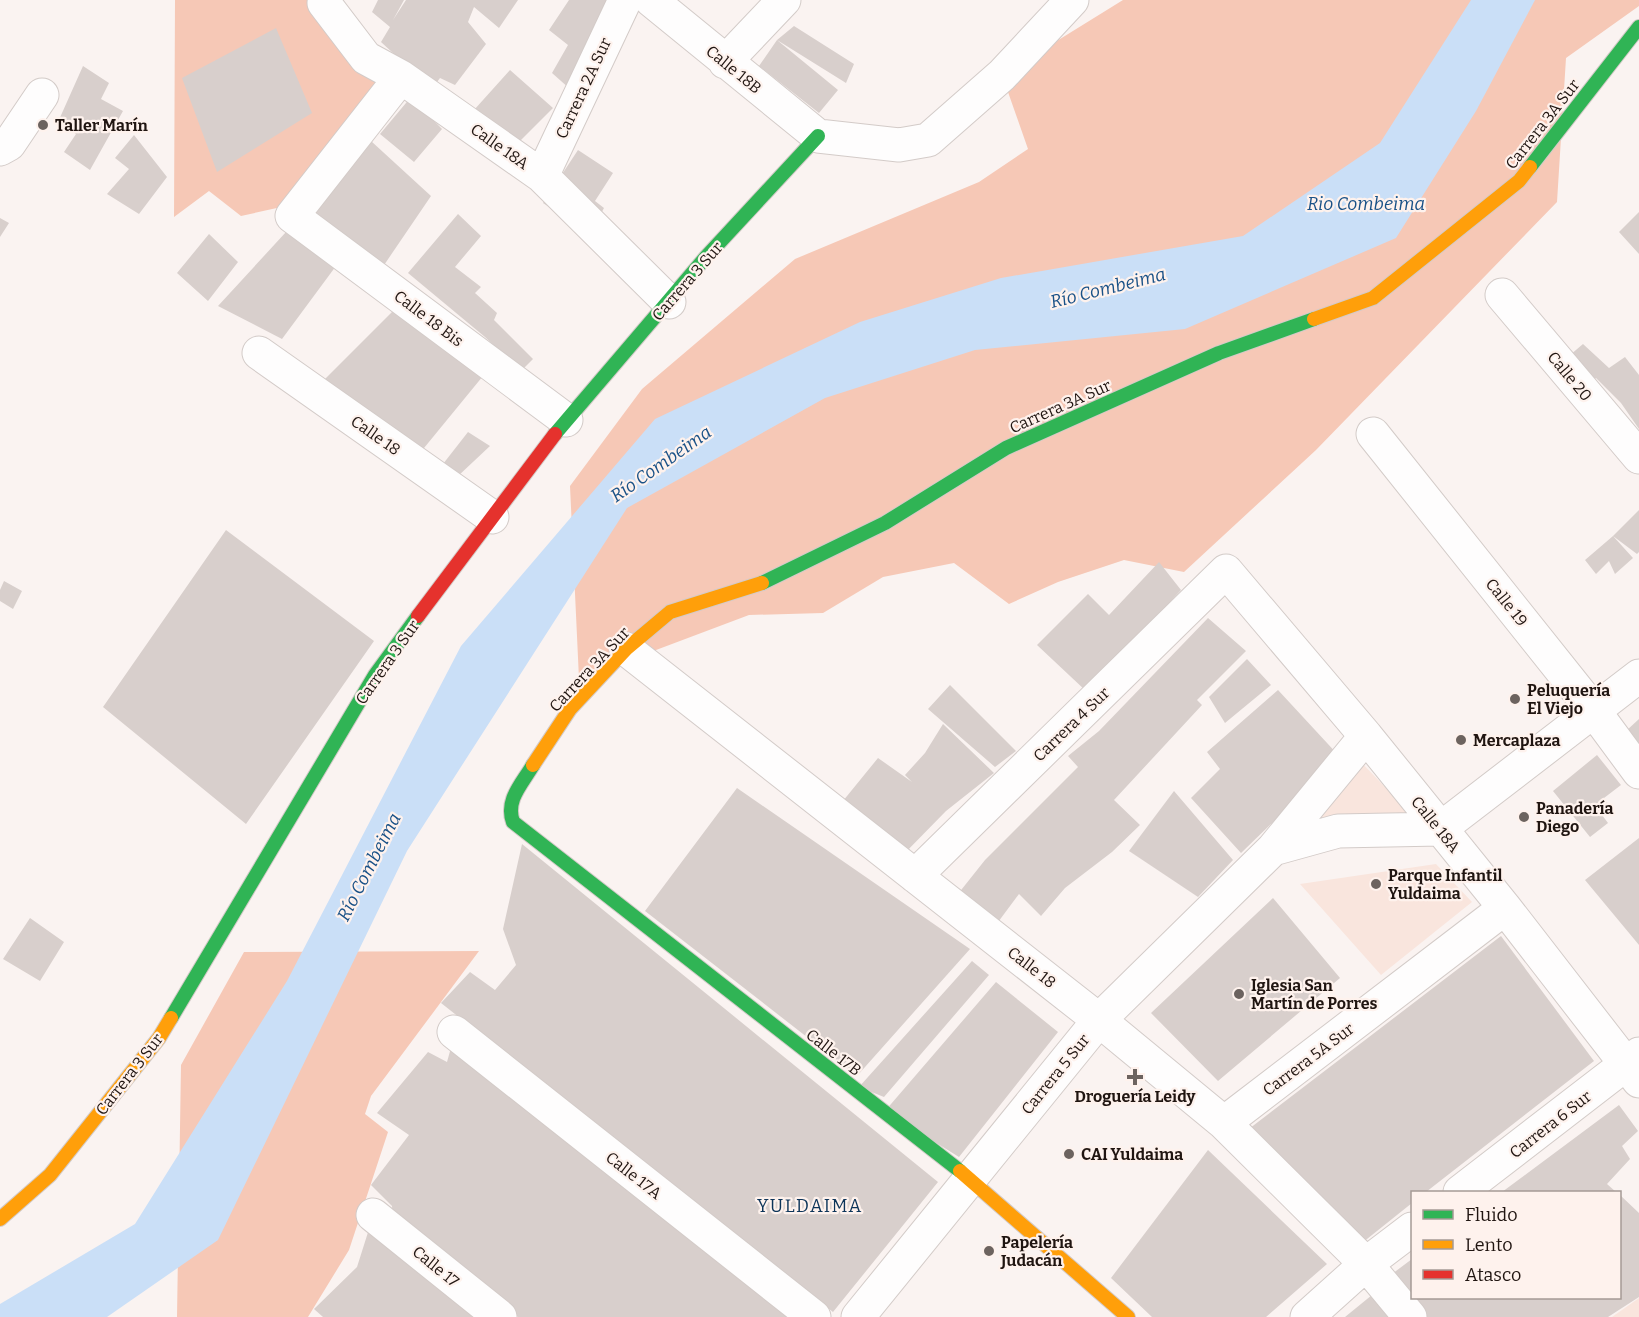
<svg xmlns="http://www.w3.org/2000/svg" width="1639" height="1317" viewBox="0 0 1639 1317" font-family="Bitter,serif">
<rect width="100%" height="100%" fill="#faf3f1"/>
<path fill="#f9e5dd" d="M1357 758 1412 815 1290 837Z
M1436 864 1472 902 1381 975 1300 884Z
M1639 1298V1317H1612Z"/>
<path fill="#f6c8b6" d="M175 0H335L384 81 295 204 241 216 209 191 174 217Z
M1123 0H1639V6L1566 58 1557 202 1316 450 1184 572 1124 560 1058 582 1009 604 954 563 883 577 823 613 749 615 579 679 570 486 642 389 795 259 979 182 1028 149 1002 75Z
M479 951 371 1096 365 1114 388 1132 349 1250 308 1317H177L181 1065 244 952Z"/>
<path fill="#cadff7" d="M1471 0H1535L1476 111 1396 238 1185 329 975 350 825 398 627 508 407 851 218 1240 107 1317H0V1304L135 1224 287 981 461 646 655 419 860 322 1001 278 1243 236 1380 143Z"/>
<path fill="#d8cfcc" d="M378 0H404L393 20 406 0H518L499 28 474 7 468 22 486 44 455 85 440 78 432 89 381 42 390 27 372 12Z
M569 0H613L570 89 552 73 568 45 549 30Z
M794 26 854 64 846 83 777 40Z
M276 28 312 113 217 172 182 78Z
M777 40 838 90 819 113 759 66Z
M83 66 109 83 101 99 123 111 90 170 64 152 76 134 58 122Z
M510 70 553 108 515 146 474 110Z
M411 97 442 129 414 162 380 134Z
M134 135 167 177 139 214 107 194 129 169 115 158Z
M371 141 431 196 380 271 310 210Z
M578 150 613 173 595 201 604 208 590 234 543 203Z
M1639 212V254L1619 232Z
M458 214 481 236 455 267 481 287 475 293 497 313 494 320 533 359 521 371 485 337 408 273Z
M0 218 9 223 0 237Z
M286 232 336 266 282 339 218 306Z
M209 234 238 262 208 301 177 273Z
M400 304 483 376 415 459 322 382Z
M1583 344 1609 368 1625 357 1639 375V429L1621 403 1596 378 1585 386 1563 361Z
M468 432 490 446 457 477 443 464Z
M1639 510V552L1637 554 1613 536Z
M226 530 374 641 246 824 103 707Z
M1613 536 1633 558 1615 574 1609 561 1596 574 1585 560Z
M1159 562 1181 590 1134 641 1112 660 1086 691 1037 645 1088 594 1109 615Z
M4 581 22 591 13 609 0 601V590Z
M1208 618 1246 651 1197 700 1202 705 1114 800 1140 825 1112 852 1065 888 1041 916 1019 894 984 941 950 904 985 860 1078 767 1068 756 1099 731Z
M1247 659 1271 685 1225 723 1209 697Z
M950 685 1016 751 995 767 928 709Z
M1278 690 1340 757 1241 853 1191 798 1220 769 1207 752Z
M1639 719V747L1626 731Z
M943 724 994 773 946 811 900 858 834 812 878 758 912 782 905 775 925 753Z
M1597 755 1621 785 1604 798 1611 808 1602 815 1608 823 1590 837 1553 791Z
M737 788 970 949 857 1076 645 911Z
M1174 791 1233 860 1198 897 1129 851Z
M1639 838V945L1585 880Z
M522 844 938 1182 833 1312 441 1003 470 972 495 990 516 965 503 929Z
M1273 898 1340 978 1218 1081 1151 1013Z
M30 918 64 942 40 981 3 959Z
M1501 936 1594 1061 1426 1192H1412V1203L1362 1243 1241 1135Z
M972 961 989 975 884 1097 859 1087Z
M996 982 1058 1032 959 1157 885 1111Z
M452 1044 787 1317H518L393 1220 392 1206 371 1185 409 1135 377 1113 428 1052 447 1062Z
M1619 1105 1638 1131 1622 1146 1630 1159 1607 1184 1616 1192H1502Z
M1208 1150 1327 1264 1266 1317H1152L1111 1278Z
M1620 1195 1639 1213V1297L1608 1317H1420L1388 1277 1412 1259V1298H1620Z
M370 1226 480 1317H323L314 1309 357 1267Z
M1372 1295 1393 1317H1345Z"/>
<g fill="none" stroke-linecap="round" stroke-linejoin="round">
<defs>
<path id="street" d="M651 0 818 136 899 145 928 140 1002 75 1072 0
M324 3 366 58 401 77 542 176 669 302
M725 62 784 0
M401 77 292 216 566 420
M0 149 9 144 42 95
M542 176 625 0
M1502 295 1639 457
M259 353 492 517
M1373 434 1594 711 1639 772
M626 649 1099 1020 1224 1123 1366 1264 1410 1317
M1273 849 1338 831 1440 829 1639 676
M915 876 1226 571 1366 736 1505 908 1639 1081
M454 1032 814 1317
M1224 1123 1505 908
M1460 1192 1639 1054
M373 1215 500 1317
M858 1317 1099 1020 1273 849 1366 736
M1307 1317 1366 1264 1412 1229"/>
<path id="fast" d="M1530 167 1639 27
M555 434 706 257 818 136
M762 583 885 523 1006 448 1219 353 1314 319
M533 765C522 784 505 800 513 822L960 1171
M171 1018 375 675 418 616"/>
<path id="slow" d="M1314 319 1373 298 1519 181 1530 167
M533 765 570 709 626 649 670 612 762 583
M960 1171 1128 1317
M0 1219 50 1175 159 1038 171 1018"/>
<path id="jam" d="M418 616 555 434"/>
</defs>
<use href="#street" stroke="#d3cbc8" stroke-width="35"/>
<use href="#fast" stroke="#d3cbc8" stroke-width="16"/>
<use href="#slow" stroke="#d3cbc8" stroke-width="16"/>
<use href="#jam" stroke="#d3cbc8" stroke-width="16"/>
<use href="#street" stroke="#fefdfd" stroke-width="33"/>
<use href="#fast" stroke="#30b455" stroke-width="14"/>
<use href="#slow" stroke="#ff9f0a" stroke-width="14"/>
<use href="#jam" stroke="#e5322d" stroke-width="14"/>
</g>
<g fill="#6c635f" stroke="#fef2ed" stroke-width="2">
<circle cx="43" cy="125" r="6"/>
<circle cx="1515" cy="699" r="6"/>
<circle cx="1461" cy="740" r="6"/>
<circle cx="1524" cy="817" r="6"/>
<circle cx="1376" cy="884" r="6"/>
<circle cx="1239" cy="994" r="6"/>
<path d="M1132 1068h6v6h6v6h-6v6h-6v-6h-6v-6h6z"/>
<circle cx="1069" cy="1154" r="6"/>
<circle cx="989" cy="1251" r="6"/>
</g>
<g text-anchor="middle" stroke-width="4.5" stroke-linejoin="round" paint-order="stroke">
<g font-size="16" fill="#201511" stroke="#fef2ed">
<text transform="translate(734 69) rotate(39)" y="6">Calle 18B</text>
<text transform="translate(583 88) rotate(-65)" y="6">Carrera 2A Sur</text>
<text transform="translate(1542 124) rotate(-52)" y="6">Carrera 3A Sur</text>
<text transform="translate(500 146) rotate(35)" y="6">Calle 18A</text>
<text transform="translate(687 281) rotate(-49)" y="6">Carrera 3 Sur</text>
<text transform="translate(429 318) rotate(37)" y="6">Calle 18 Bis</text>
<text transform="translate(1570 376) rotate(50)" y="6">Calle 20</text>
<text transform="translate(1060 406) rotate(-24)" y="6">Carrera 3A Sur</text>
<text transform="translate(376 435) rotate(35)" y="6">Calle 18</text>
<text transform="translate(1507 602) rotate(51)" y="6">Calle 19</text>
<text transform="translate(387 662) rotate(-55)" y="6">Carrera 3 Sur</text>
<text transform="translate(589 669) rotate(-47)" y="6">Carrera 3A Sur</text>
<text transform="translate(1071 724) rotate(-44)" y="6">Carrera 4 Sur</text>
<text transform="translate(1436 824) rotate(51)" y="6">Calle 18A</text>
<text transform="translate(1032 967) rotate(38)" y="6">Calle 18</text>
<text transform="translate(834 1052) rotate(38)" y="6">Calle 17B</text>
<text transform="translate(1308 1059) rotate(-37)" y="6">Carrera 5A Sur</text>
<text transform="translate(129 1074) rotate(-52)" y="6">Carrera 3 Sur</text>
<text transform="translate(1055 1074) rotate(-51)" y="6">Carrera 5 Sur</text>
<text transform="translate(1550 1124) rotate(-38)" y="6">Carrera 6 Sur</text>
<text transform="translate(634 1175) rotate(38)" y="6">Calle 17A</text>
<text transform="translate(436 1266) rotate(39)" y="6">Calle 17</text>
</g>
<g font-size="16" font-weight="bold" fill="#201511" stroke="#fef2ed" text-anchor="start">
<text x="55" y="131">Taller Marín</text>
<text x="1527" y="696">Peluquería<tspan x="1527" dy="18">El Viejo</tspan></text>
<text x="1473" y="746">Mercaplaza</text>
<text x="1536" y="814">Panadería<tspan x="1536" dy="18">Diego</tspan></text>
<text x="1388" y="881">Parque Infantil<tspan x="1388" dy="18">Yuldaima</tspan></text>
<text x="1251" y="991">Iglesia San<tspan x="1251" dy="18">Martín de Porres</tspan></text>
<text x="1135" y="1102" text-anchor="middle">Droguería Leidy</text>
<text x="1081" y="1160">CAI Yuldaima</text>
<text x="1001" y="1248">Papelería<tspan x="1001" dy="18">Judacán</tspan></text>
</g>
<g font-size="18" font-style="italic" fill="#195187" stroke="#fef2ed">
<text x="1366" y="210">Rio Combeima</text>
<text transform="translate(1108 288) rotate(-14)" y="6">Río Combeima</text>
<text transform="translate(661 464) rotate(-35)" y="6">Río Combeima</text>
<text transform="translate(369 867) rotate(-63)" y="6">Río Combeima</text>
</g>
<g font-size="18" letter-spacing="1.5" fill="#0c3459" stroke="#fef2ed">
<text x="810" y="1212">YULDAIMA</text>
</g>
</g>
<rect x="1411" y="1191" width="210" height="108" fill="#fef2ed" stroke="#a59a95" stroke-width="1.5"/>
<rect x="1423" y="1210" width="30" height="9" fill="#30b455" stroke="#a59a95" stroke-width="1.5"/>
<text x="1465" y="1221" font-size="18" fill="#201511">Fluido</text>
<rect x="1423" y="1240" width="30" height="9" fill="#ff9f0a" stroke="#a59a95" stroke-width="1.5"/>
<text x="1465" y="1251" font-size="18" fill="#201511">Lento</text>
<rect x="1423" y="1270" width="30" height="9" fill="#e5322d" stroke="#a59a95" stroke-width="1.5"/>
<text x="1465" y="1281" font-size="18" fill="#201511">Atasco</text>
</svg>
